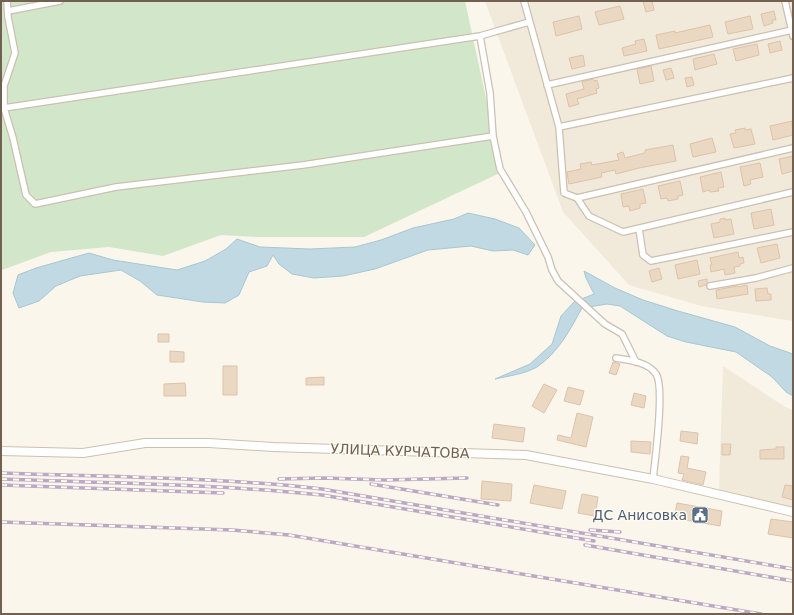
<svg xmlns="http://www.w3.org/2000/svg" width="794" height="615" viewBox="0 0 794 615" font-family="'DejaVu Sans',sans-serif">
<rect width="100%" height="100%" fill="#faf6eb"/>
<path fill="#f1e9da" d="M485 1H793V321L701 306 629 285 563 212Z
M723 366 785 407 793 410V508L719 491Z"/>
<path fill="#d2e7ca" d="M1 1H465L502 172 364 237H256L221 235 163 256 109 247 51 252 2 270 1 269Z"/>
<path fill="#c1d9e2" stroke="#a8c7d2" d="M468 213 495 219 519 228 535 245 528 255 513 250 493 251 471 246 428 250 375 269 343 276 314 278 292 274 279 264 273 255 267 266 249 272 239 295 225 303 203 302 157 295 140 281 121 270 80 276 56 286 39 301 19 308 13 293 18 275 36 268 89 253 113 260 177 270 205 261 226 249 237 239 260 247 310 249 355 247 381 240 413 228 454 219Z
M584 271 615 288 643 300 678 311 735 327 770 346 793 354V396L786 392 772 377 736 352 686 342 667 336 620 306 607 304 582 308C570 330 558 353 537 367 525 374 508 376 495 379L530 364 552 344 561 316 574 302 594 294 586 278Z"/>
<path fill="#ead8c3" stroke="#ddc3a8" d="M643 1H652L654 10 646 12Z
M620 6 624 19 599 25 595 12Z
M774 11 776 20H772L773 23 764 26 761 14Z
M579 16 582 29 556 36 553 22Z
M750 16 753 29 728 34 725 22Z
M710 25 713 37 659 49 656 35 675 31V33Z
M644 39 647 51 624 56 622 48 636 44 635 41Z
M780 41 782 50 770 53 768 44Z
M757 44 759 55 736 61 733 49Z
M714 54 717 64 695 70 693 59Z
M583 55 585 66 572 69 569 58Z
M651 66 654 81 640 84 637 69Z
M671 68 674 78 666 80 663 70Z
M692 77 694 85 687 87 685 78Z
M593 79 594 81 597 80 599 88 596 89 597 93 577 99 579 104 569 107 566 94 584 89 582 82Z
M792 121 793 135 773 140 770 126Z
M745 128V130L751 129 755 144 734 148 730 134 736 133 735 130Z
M712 138 716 152 693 157 690 144Z
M673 145 676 161 639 168 616 174 615 170 601 173 602 177 569 184 567 172 581 169 580 164 591 162 592 165 603 163 619 160 617 154 623 152 625 158 645 153V150Z
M793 156V171L782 174 779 159Z
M760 163 763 177 750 180 751 184 744 186 740 167Z
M721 172 724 187 718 188 719 191 710 192 709 190 703 192 700 177Z
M680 181 683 195 678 196V199L668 201 667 198 661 199 658 186Z
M643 189 646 203 640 204V208L630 211 629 206 623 207 621 194Z
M771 209 774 225 754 229 751 213Z
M725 218V220L731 219 734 234 714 238 711 224 720 222V219Z
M777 244 780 258 761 263 757 248Z
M738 252 739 258 743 257 744 263 740 264V266L734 267 735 273 725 275 724 269 711 272 710 265H712L710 258Z
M697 260 700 274 678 279 675 265Z
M659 268 662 279 652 282 649 271Z
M707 279V283L706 285 699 287 698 281Z
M747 285 748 294 717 299 716 290 737 286 738 287Z
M767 288 768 294H771V300L756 301 755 289Z
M158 334H169V342H158Z
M170 351 184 352V362H170Z
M613 362 620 364 616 375 609 373Z
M223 366H237V395H223Z
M324 377V385H306V378Z
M185 383 186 396H164V384Z
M544 384 557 390 544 413 532 406Z
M568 387 584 391 580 405 564 401Z
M634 393 646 396 644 408 631 405Z
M577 413 593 417 586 447 557 440 558 435 571 438Z
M494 424 525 428 523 442 492 438Z
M681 431 698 433 697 444 680 441Z
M631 441 651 442 650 454 631 452Z
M722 444H731L730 455H722Z
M776 447H784V459H760V450L776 449Z
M681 456 689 457 687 468 706 472 703 485 682 480 684 474 678 473Z
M482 481 512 484 511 501 481 499Z
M534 485 566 491 562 509 530 503Z
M785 485 793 486V500L782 497Z
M582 494 598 497 595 516 578 513Z
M677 503 722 511 720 526 674 518Z
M771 519 793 522V538L768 534Z"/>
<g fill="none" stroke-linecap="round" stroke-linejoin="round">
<defs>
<path id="street" d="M7 1 8 17 15 53 4 86V108L13 138 26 195 35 204 116 187 303 165 493 136
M524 1 559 127 564 193 577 198 793 148
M785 1 793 36
M8 11 60 1
M529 22 480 36 490 93 493 136 500 169 526 212 548 257 552 270 558 281 605 324 622 334 636 362
M547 85 792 30
M4 108 480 36
M559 127 793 78
M577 198 589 216 623 232 793 192
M639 229 643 255 651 261 793 232
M710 286 756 278 793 268
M616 358C629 360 648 362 656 374 665 387 655 460 653 479"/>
<path id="secondary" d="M1 451 83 453 145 443H209L273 447 526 455 653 479 793 512"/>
</defs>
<use href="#street" stroke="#cbc0b1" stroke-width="8"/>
<use href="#secondary" stroke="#cdc0af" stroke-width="10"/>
<use href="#street" stroke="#fff" stroke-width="5.5"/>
<use href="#secondary" stroke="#fff" stroke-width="8"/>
<defs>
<path id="rail" d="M1 473C107 477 216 477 322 489L793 569
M1 479C108 483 215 484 322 495L594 541
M279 479 324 478 385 480 467 478
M371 484 498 505
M1 485 223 493
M1 522 232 530 289 535 761 614
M590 530 620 532
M585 545 793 581"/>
</defs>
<use href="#rail" stroke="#bba9c3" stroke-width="3.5"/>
<use href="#rail" stroke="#fdfaf1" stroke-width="2" stroke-dasharray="6" stroke-linecap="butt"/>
</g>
<defs>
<symbol id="civic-square" viewBox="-11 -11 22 22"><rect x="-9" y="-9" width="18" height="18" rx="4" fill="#5c6f8a" stroke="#fdfaf1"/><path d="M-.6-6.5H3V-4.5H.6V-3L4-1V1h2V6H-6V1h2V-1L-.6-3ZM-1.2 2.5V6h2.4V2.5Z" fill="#fff"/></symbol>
</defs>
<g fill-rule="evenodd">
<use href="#civic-square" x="690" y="505" width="20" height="20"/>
</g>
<g text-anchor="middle" stroke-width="3" stroke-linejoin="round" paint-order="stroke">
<g font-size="14" fill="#726151" stroke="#fdfaf1">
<text transform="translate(400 451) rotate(2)" y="5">УЛИЦА КУРЧАТОВА</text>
</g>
<g font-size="14" fill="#4e5e75" stroke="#fdfaf1" text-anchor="end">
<text x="687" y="520">ДС Анисовка</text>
</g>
</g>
<rect width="794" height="615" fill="none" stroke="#726151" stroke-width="4"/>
</svg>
